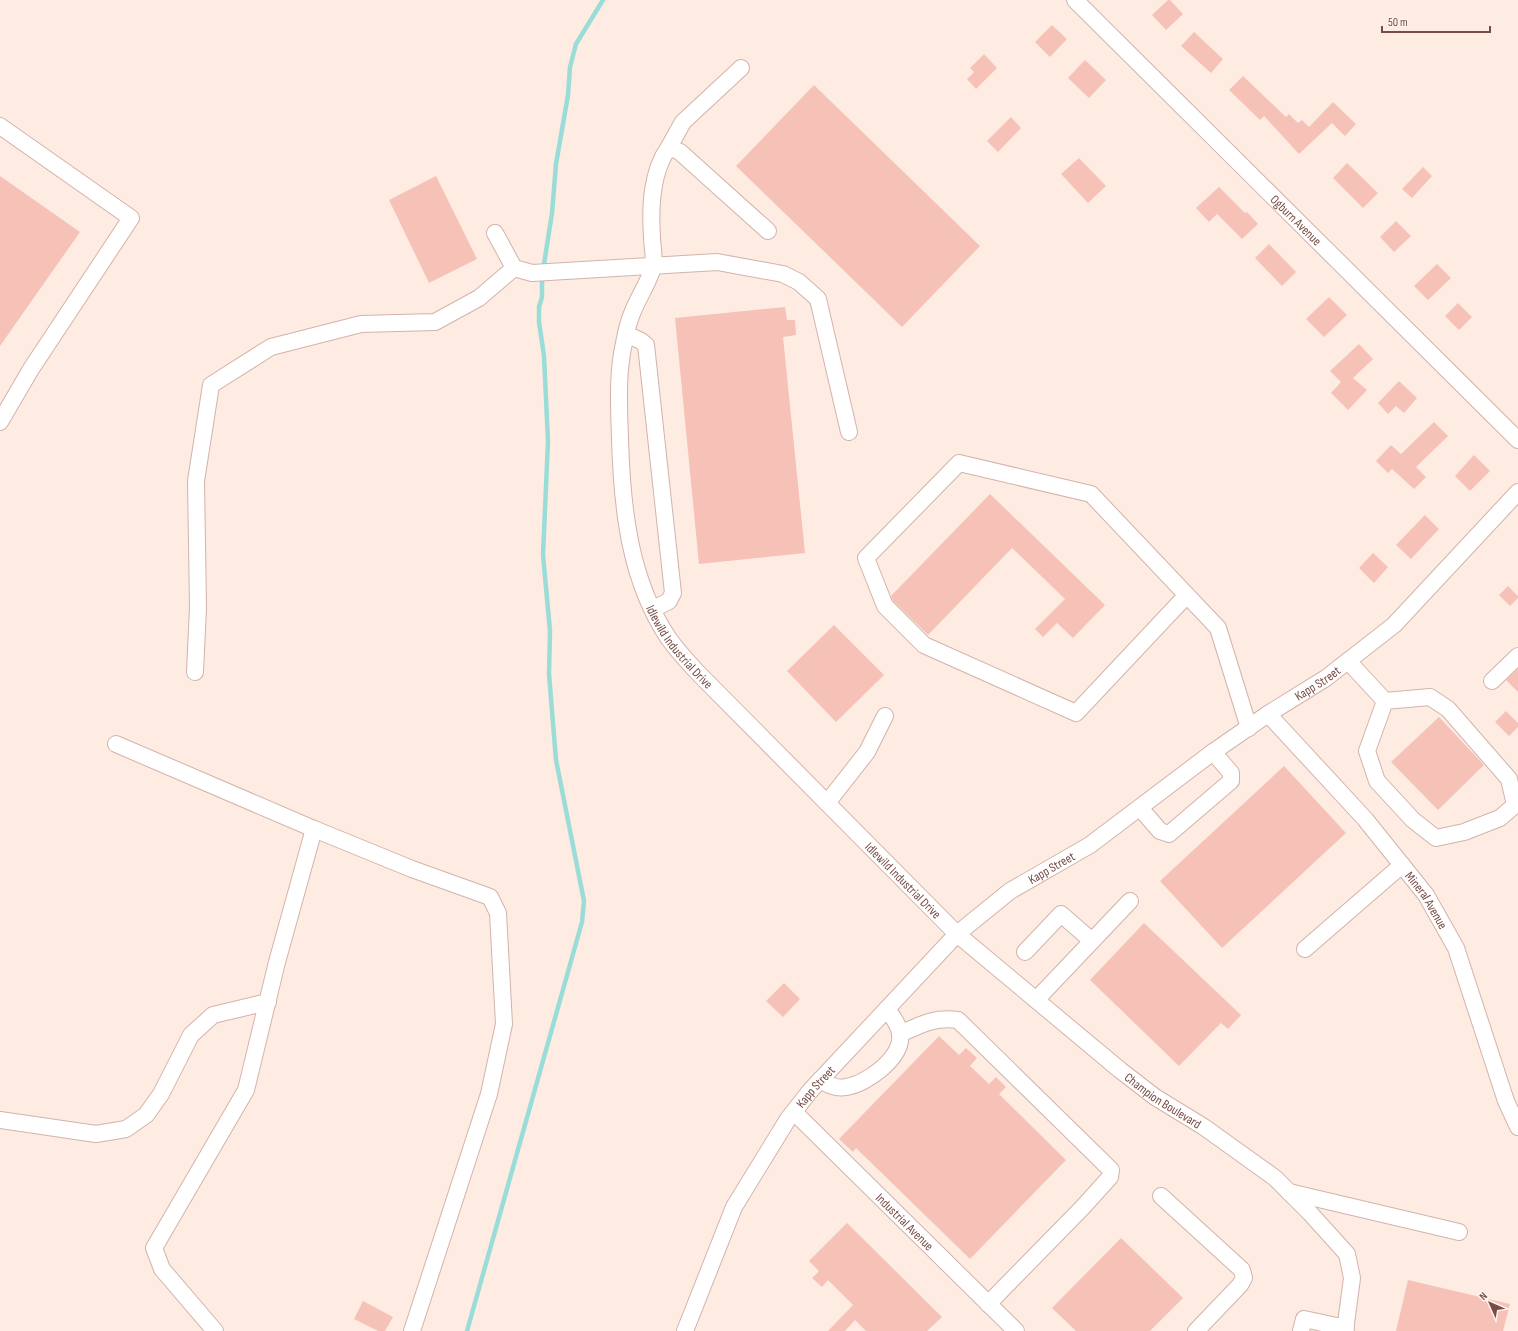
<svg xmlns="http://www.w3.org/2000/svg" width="1518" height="1331" viewBox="0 0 1518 1331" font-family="'Sofia Sans Condensed',sans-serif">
<rect width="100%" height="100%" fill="#feece2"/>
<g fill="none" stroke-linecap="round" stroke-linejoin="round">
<path stroke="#9adcd7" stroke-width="4.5" d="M467 1331 582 922 584 901 556 760 549 674 550 631 543 555 548 441 544 356 539 322V307L542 297V277L552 213 556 164 568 95 570 67 576 44 603 0"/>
</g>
<path fill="#f6c1b7" d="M1168 0H1170L1183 14 1166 30 1152 15Z
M1052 25 1067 39 1050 57 1035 42Z
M1194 32 1223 59 1211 73 1181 46Z
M984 54 997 68 976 89 967 79 974 72 970 68Z
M1085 60 1106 80 1089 98 1068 78Z
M1243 76 1286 117 1289 114 1298 123 1302 120 1309 127 1333 102 1356 124 1345 136 1332 123 1299 154 1264 116 1260 120 1229 90Z
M814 85 980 246 902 327 736 166Z
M1011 117 1021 128 998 152 987 141Z
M1079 158 1106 186 1088 203 1061 174Z
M1347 163 1378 193 1363 208 1333 178Z
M1423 167 1432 176 1412 198 1402 189Z
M0 176 80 232 0 346Z
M436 176 477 259 429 283 389 200Z
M1219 187 1245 213 1247 212 1258 224 1242 239 1217 214 1209 222 1196 208Z
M1396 221 1411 236 1394 252 1380 237Z
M1269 244 1296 272 1282 286 1255 258Z
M1437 264 1451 278 1428 300 1414 286Z
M1329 297 1347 315 1324 337 1306 319Z
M1458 303 1472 317 1459 330 1445 316Z
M785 307 787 320H795L796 335 783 337 805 553 699 564 675 318Z
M1359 344 1373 359 1353 378 1367 390 1348 410 1331 393 1341 382 1330 371Z
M1399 381 1417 398 1404 413 1396 406 1388 414 1378 403Z
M1434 422 1448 436 1416 467 1426 477 1414 489 1392 469 1388 473 1376 461 1391 445 1401 454Z
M1474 455 1490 471 1470 491 1455 476Z
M990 494 1105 605 1073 638 1057 623 1043 637 1035 629 1065 599 1012 548 928 635 893 601 891 596Z
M1425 515 1439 529 1411 559 1396 545Z
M1373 553 1388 567 1374 583 1359 568Z
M1508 586 1518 596V598L1510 606 1499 595Z
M834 625 884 675 836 722 787 671Z
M1518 669V692L1506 680Z
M1506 711 1518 723V727L1509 736 1495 722Z
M1439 717 1484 765 1438 810 1391 762Z
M1284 766 1346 833 1222 948 1160 881Z
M1144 923 1241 1015 1228 1029 1221 1023 1179 1066 1090 980Z
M784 983 800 999 783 1017 766 1001Z
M939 1036 959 1055 966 1048 977 1058 970 1066 989 1084 996 1077 1006 1087 999 1094 1066 1160 970 1259 856 1148 853 1152 839 1139Z
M847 1223 942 1317 927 1331H866L855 1320 845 1331H828L853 1305 828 1280 822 1287 812 1278 819 1271 809 1261Z
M1121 1238 1183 1298 1150 1331H1076L1052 1308Z
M1408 1280 1510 1304 1503 1331H1396Z
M363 1301 393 1317 385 1331H378L354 1319Z"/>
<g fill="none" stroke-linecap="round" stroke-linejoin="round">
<defs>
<g id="minor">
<path id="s1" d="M1075 0 1518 440"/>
<path d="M0 126 131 218 31 369 0 422"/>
<path d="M669 147 683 122 741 68"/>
<path id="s2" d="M768 231 680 152 669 147C651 172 650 207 652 237 652 245 655 258 653 267 649 282 639 296 633 311 629 320 626 332 624 343 617 374 619 407 620 439 622 507 629 580 669 639 680 654 693 668 707 682L957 934 1120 1070 1155 1097 1204 1127 1275 1178 1310 1213 1347 1254 1352 1278 1345 1331"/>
<path d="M495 233 514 268 532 273 717 262 783 274 799 282 818 299 849 432"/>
<path d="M626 334 641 341 646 345 673 593 669 601 653 609"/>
<path d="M1186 596 1076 713 924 645 885 606 866 558 959 463 1091 494 1218 628 1249 728"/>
<path d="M1348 661 1385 701 1367 751 1377 781 1413 820 1436 838 1464 832 1500 818 1515 805 1509 779 1448 709 1430 697 1385 701"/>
<path d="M195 672 198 607 196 481 211 385 271 347 361 324 435 322 479 298 514 268"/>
<path d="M1492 681 1518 656"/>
<path id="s3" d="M1268 714 1365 819 1426 895 1456 948 1506 1101 1518 1127"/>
<path d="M116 744 314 829"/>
<path d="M827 803 867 752 885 716"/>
<path d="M1140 808 1160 831 1169 834 1231 781V773L1213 752"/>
<path d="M1305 949 1402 865"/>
<path d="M1025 952 1061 914 1092 941"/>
<path d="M1036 1000 1130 901"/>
<path d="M900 1034C922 1024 934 1017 958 1020L1111 1170 1110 1177 1083 1207 988 1304"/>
<path d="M820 1080C829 1085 836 1089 846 1087 867 1084 904 1057 900 1033 898 1023 892 1016 887 1009"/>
<path id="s4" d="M794 1112 1016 1331"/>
<path d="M0 1120 96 1134 126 1129 146 1115 161 1094 191 1035 213 1015 268 1002"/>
<path d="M1289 1192 1459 1232"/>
<path d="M1161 1196 1242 1270 1244 1278 1240 1285 1196 1331"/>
<path d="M215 1331 162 1269 154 1248 246 1090 277 962 314 829 412 869 490 897 498 913 504 1024 489 1094 412 1331"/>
<path id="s5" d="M685 1331 734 1207 788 1119 810 1091 957 934 1010 891 1090 845 1213 752 1268 714 1326 678 1394 625 1518 492"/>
<path d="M1301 1331 1304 1319 1346 1328"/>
</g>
</defs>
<use href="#minor" stroke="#d2b3aa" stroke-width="18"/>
<use href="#minor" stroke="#fff" stroke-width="16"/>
</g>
<g text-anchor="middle" stroke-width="3.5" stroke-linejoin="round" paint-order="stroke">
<g font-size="13" fill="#784c46" stroke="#fff2ea">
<text dy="5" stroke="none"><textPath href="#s1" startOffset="312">Ogburn Avenue</textPath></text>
<text dy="5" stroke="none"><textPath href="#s2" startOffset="653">Idlewild Industrial Drive</textPath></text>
<text dy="5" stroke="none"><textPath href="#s5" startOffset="927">Kapp Street</textPath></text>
<text dy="5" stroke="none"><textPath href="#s5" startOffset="603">Kapp Street</textPath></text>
<text dy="5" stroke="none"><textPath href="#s2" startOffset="977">Idlewild Industrial Drive</textPath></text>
<text dy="5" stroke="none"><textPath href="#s3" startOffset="245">Mineral Avenue</textPath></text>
<text dy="5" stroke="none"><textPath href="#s5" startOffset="279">Kapp Street</textPath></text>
<text dy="5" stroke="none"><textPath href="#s2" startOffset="1318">Champion Boulevard</textPath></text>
<text dy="5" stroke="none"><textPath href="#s4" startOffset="156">Industrial Avenue</textPath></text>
</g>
</g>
<g transform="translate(1490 1303) rotate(315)" stroke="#fff2ea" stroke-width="3" paint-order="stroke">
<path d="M0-3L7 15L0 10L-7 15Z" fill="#784c46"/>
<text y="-6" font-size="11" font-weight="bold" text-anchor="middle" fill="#784c46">N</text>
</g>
<path d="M1382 26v6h108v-6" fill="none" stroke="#784c46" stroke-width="2"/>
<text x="1388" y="26" font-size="12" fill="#784c46" stroke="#fff2ea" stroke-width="3" paint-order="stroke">50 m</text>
</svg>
